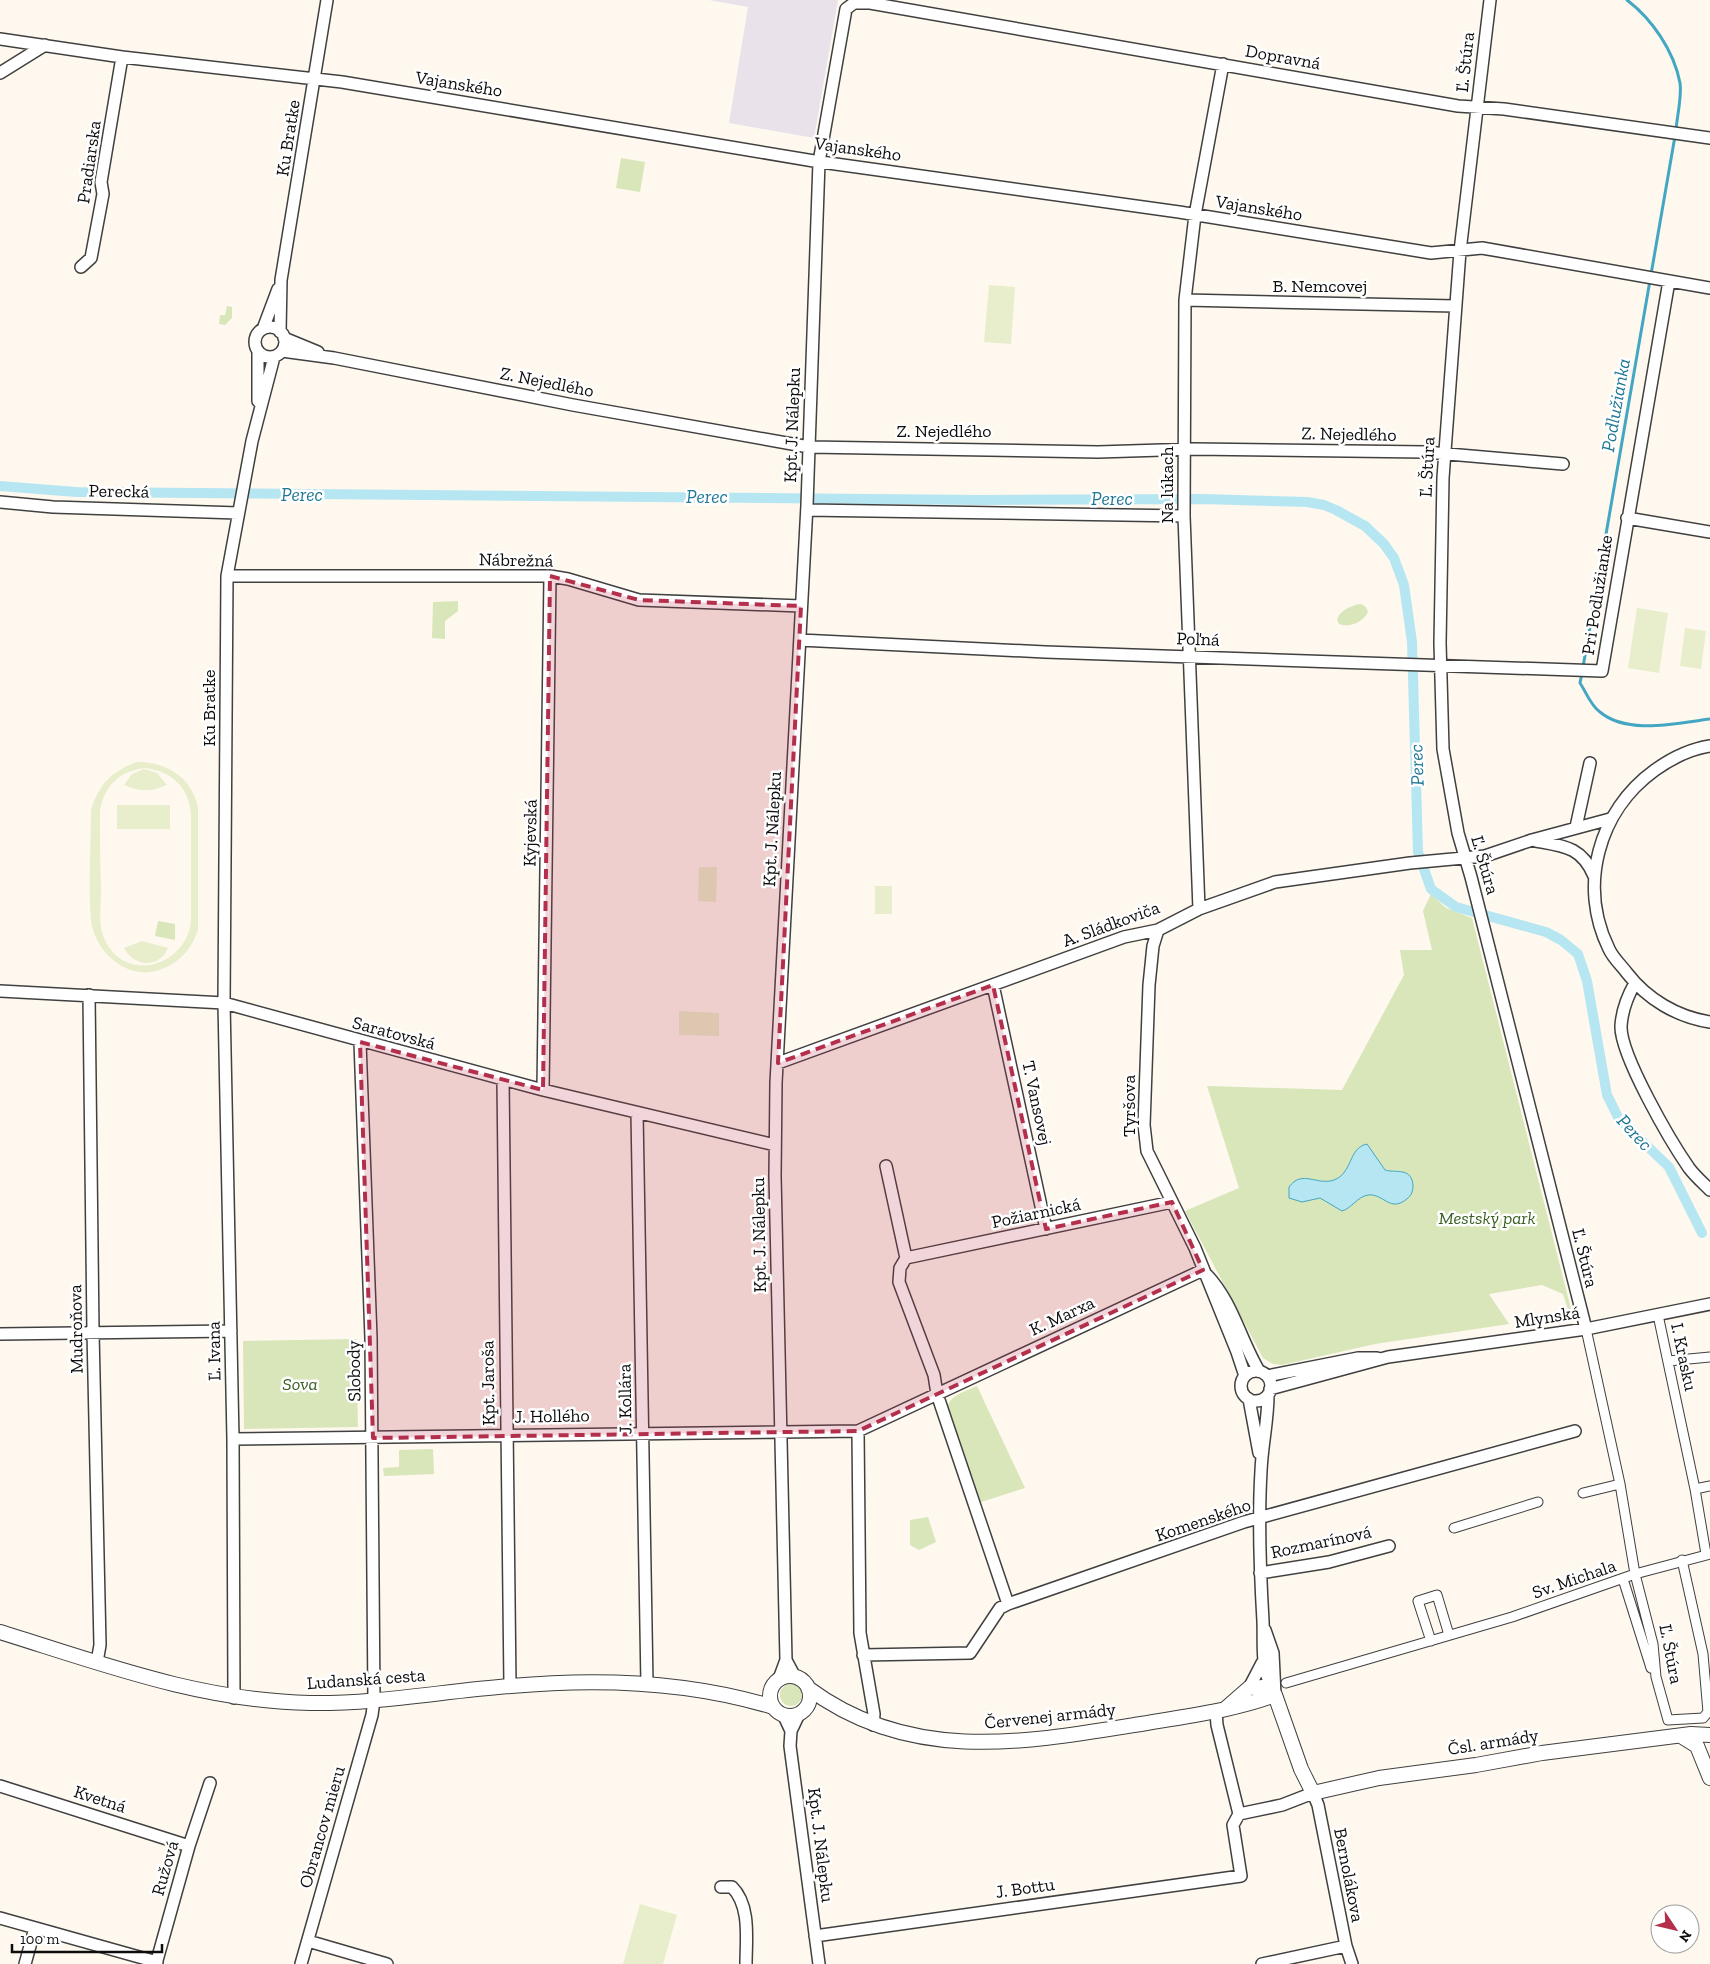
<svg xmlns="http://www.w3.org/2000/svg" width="1710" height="1964" viewBox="0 0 1710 1964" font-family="'Zilla Slab',serif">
<rect width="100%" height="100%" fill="#fef8ee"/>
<path fill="#e9e2eb" d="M709 0H838L814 138 729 123 748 7Z"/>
<path fill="#d8e6ba" d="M621 158 645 162 640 192 616 188Z
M227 306 232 307V318L225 325 219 324 220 315H225Z
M458 601V611L445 621V639L432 638 433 602Z
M1361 604 1366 607 1368 612C1363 622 1350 628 1339 624L1337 620C1339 611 1351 605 1361 604Z
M1431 894 1446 908 1472 918 1572 1313 1570 1316 1563 1294 1542 1285 1489 1294 1509 1324 1375 1344 1282 1365 1273 1364 1263 1358 1185 1211 1239 1188 1207 1086 1342 1090 1404 975 1400 950H1432L1423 911Z
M158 921 175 924V940L155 936Z
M356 1339 358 1427 244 1429 243 1341Z
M977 1386 1025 1488 978 1503 947 1411C947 1396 964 1392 977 1386Z
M433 1449 434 1474 384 1476 383 1468 399 1467V1450Z
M928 1517 936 1542 919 1550 910 1545V1520Z
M780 1695a11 11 0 1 1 22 0a11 11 0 1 1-22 0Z"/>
<path fill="#e8eecb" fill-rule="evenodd" d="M989 285 1015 287 1011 344 984 342Z
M1637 608 1668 613 1659 673 1628 668Z
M1685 628 1706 631 1701 669 1680 666Z
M137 762C167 762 192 777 198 808V930C191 950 178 965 156 971 125 979 95 951 91 921 88 887 91 844 91 810 99 784 112 771 137 762ZM145 768C171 771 189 787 191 814V921C186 968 123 984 104 938 98 924 101 907 101 892 100 865 100 838 100 811 104 786 119 771 145 768Z
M144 769 157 773 167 785C150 792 141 792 124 785L132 774Z
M117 805H170V829H117Z
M699 867H717L716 902 698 901Z
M875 886H892V914H875Z
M142 941 168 948C159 969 134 967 124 948Z
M679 1011 719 1013V1036L679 1035Z
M640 1904 677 1915 663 1964H623Z"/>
<path fill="#b6e6f2" stroke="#43a7c3" d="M1367 1144 1385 1170C1394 1173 1408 1168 1412 1180 1414 1186 1413 1194 1408 1198 1390 1214 1384 1193 1368 1195 1357 1197 1352 1208 1342 1211L1320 1198 1302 1202 1289 1198V1187C1302 1169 1317 1186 1334 1180 1353 1173 1348 1148 1367 1144Z"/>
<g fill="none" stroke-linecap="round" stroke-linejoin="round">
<path stroke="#43a7c3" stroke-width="3" d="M1627 0C1652 19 1674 51 1680 83 1682 97 1677 116 1676 130
M1583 667 1675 136
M1582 673 1580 683C1586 692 1591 706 1600 712 1627 735 1677 723 1710 719"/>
<path stroke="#b6e6f2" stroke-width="10" d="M0 486 76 492 981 500 1202 499 1307 502 1324 505 1336 510 1365 526 1384 544 1394 558 1404 585 1412 642 1418 852 1431 889 1456 907 1546 932 1561 940 1578 954 1587 981 1607 1095 1619 1119 1669 1167 1702 1233"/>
<defs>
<path id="pedestrian" d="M1658 1315 1695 1489 1706 1554
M1586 1329 1620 1484 1635 1574 1653 1644 1656 1677 1668 1720 1703 1718 1708 1712 1703 1654 1682 1560
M1668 1361 1710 1357
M1695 1489 1710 1486
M1583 1493 1620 1484
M1454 1528 1538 1502
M1623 1579 1651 1668
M1431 1641 1418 1601 1437 1595 1449 1635
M1286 1683 1512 1617 1635 1574 1710 1554"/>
<path id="minor" d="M1490 0 1460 251 1443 478 1440 643 1443 749 1458 833 1471 877 1586 1329
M0 39 122 57 342 82 814 161 1179 212 1431 253 1482 248 1710 288
M0 73 45 45
M81 267 91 258 103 194 101 182 122 57
M1185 300 1455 306
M255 342a15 15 0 1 1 30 0a15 15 0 1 1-30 0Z
M263 329 278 289
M280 332 281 280 327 0
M284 338 318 352
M282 351 334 358 573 405 809 447 1098 452 1194 449 1425 452 1563 464
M258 401V353
M0 502 53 507 238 513
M807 510 1184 516
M1627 518 1710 532
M227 576H550L568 579 639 600 801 606
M800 640 1045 652 1602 671 1669 281
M1710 746C1690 749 1672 758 1655 770 1598 811 1578 886 1609 949 1613 958 1621 965 1627 973 1647 999 1677 1017 1710 1022
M1576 827 1590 763
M1536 841C1564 846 1582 847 1594 876
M1199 909 1184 516 1185 300 1195 215 1223 64
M1158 930 1153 946 1149 985 1144 1125 1147 1151 1195 1248 1237 1352 1245 1376
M1635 983C1627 997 1622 1010 1621 1026 1620 1055 1671 1142 1689 1168 1695 1176 1703 1183 1710 1190
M993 985 1046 1229
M0 991 224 1003 543 1090 775 1145
M89 995 93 1332 100 1645 97 1662
M778 1063 1124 937 1158 930 1199 909 1275 882 1410 863 1485 856 1532 840 1610 819
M503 1080 510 1686
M543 1090 550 576
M637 1113 647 1684
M886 1166 906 1258 900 1268 899 1282 934 1375 937 1394 1008 1604
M906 1258 1172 1202
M1207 1275C1232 1301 1241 1341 1259 1371
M0 1334 231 1331
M1241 1386a15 15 0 1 1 30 0a15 15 0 1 1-30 0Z
M1267 1376 1358 1358H1377
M1270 1389 1388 1357 1586 1329 1710 1304
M1268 1395C1268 1421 1262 1445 1261 1471 1258 1521 1260 1571 1263 1621 1264 1650 1260 1668 1275 1695
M1249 1399 1259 1453
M858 1431 860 1633 874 1714 873 1725
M233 1439 858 1431 1203 1270
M1260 1573 1329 1562 1389 1546
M1265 1630 1273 1653 1275 1695
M863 1655 970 1653 1000 1608 1008 1604 1244 1522 1575 1431
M786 1660 795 1677
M779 1679 786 1660 775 1176 776 1083 807 505 819 162 846 9 854 3H870L1458 106 1504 109 1710 138
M1249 1688 1262 1663
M234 1698 233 1439 224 1003 227 576 252 441 274 357
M784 1716 791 1731 790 1746 819 1964
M791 1731 799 1714
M0 1786 189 1846
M1239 1814 1282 1805 1313 1793 1318 1805 1346 1946 1352 1964
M721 1887H732C751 1906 746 1940 746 1964
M0 1918 157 1962
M815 1936 1241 1876 1233 1825 1239 1814 1217 1725 1216 1711
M308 1941 387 1964
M25 1964 35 1928
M156 1964 189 1846 210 1783
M301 1964 372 1715 374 1700 371 1338 360 1042
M1262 1964 1346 1946"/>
<path id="tertiary" d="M0 1632C103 1664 201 1701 310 1703 377 1704 444 1691 511 1686 599 1678 688 1681 773 1707
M770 1696a20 20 0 1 1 40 0a20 20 0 1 1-40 0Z
M808 1688C910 1764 1024 1743 1141 1724 1186 1716 1232 1711 1275 1695
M1225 1709 1249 1688 1263 1687 1275 1695 1301 1769 1313 1793 1379 1778 1476 1765 1542 1753 1691 1734 1710 1735
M1681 1736 1697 1746 1710 1778"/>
</defs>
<use href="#pedestrian" stroke="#404040" stroke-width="11"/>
<use href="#minor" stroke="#404040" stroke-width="14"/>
<use href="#tertiary" stroke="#404040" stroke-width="16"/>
<use href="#pedestrian" stroke="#fff" stroke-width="9"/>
<use href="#minor" stroke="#fff" stroke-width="11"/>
<use href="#tertiary" stroke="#fff" stroke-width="14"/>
</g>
<path fill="#b32f4c" fill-opacity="0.2" stroke="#b32f4c" stroke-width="4" stroke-dasharray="10 6" stroke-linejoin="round" d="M550 576 639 600 801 606 778 1063 993 985 1046 1229 1172 1202 1203 1270 858 1431 373 1438 360 1042 543 1090Z"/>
<g text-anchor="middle" stroke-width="5" stroke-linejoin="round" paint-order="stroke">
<g font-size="18" fill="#0d0d0d" stroke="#fff">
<text transform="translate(1283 57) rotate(10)" y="6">Dopravná</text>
<text transform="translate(1465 62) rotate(-84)" y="6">Ľ. Štúra</text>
<text transform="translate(459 84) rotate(9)" y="6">Vajanského</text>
<text transform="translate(288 138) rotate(-81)" y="6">Ku Bratke</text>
<text transform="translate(858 149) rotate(8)" y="6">Vajanského</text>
<text transform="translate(89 162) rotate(-82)" y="6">Pradiarska</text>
<text transform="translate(1259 208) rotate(9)" y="6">Vajanského</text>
<text x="1320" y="292">B. Nemcovej</text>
<text transform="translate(547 382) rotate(11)" y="6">Z. Nejedlého</text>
<text transform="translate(792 425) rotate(-88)" y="6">Kpt. J. Nálepku</text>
<text x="944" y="437">Z. Nejedlého</text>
<text transform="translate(1349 434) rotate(1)" y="6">Z. Nejedlého</text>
<text transform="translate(1427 467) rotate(-87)" y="6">Ľ. Štúra</text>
<text transform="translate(1167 485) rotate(-90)" y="6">Na lúkach</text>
<text transform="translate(119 491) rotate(1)" y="6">Perecká</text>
<text transform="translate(516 560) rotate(1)" y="6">Nábrežná</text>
<text transform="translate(1597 595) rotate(-81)" y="6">Pri Podlužianke</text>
<text transform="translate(1198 639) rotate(2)" y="6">Poľná</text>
<text transform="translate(209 708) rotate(-90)" y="6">Ku Bratke</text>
<text transform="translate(772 829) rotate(-87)" y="6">Kpt. J. Nálepku</text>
<text transform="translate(530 833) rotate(-89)" y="6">Kyjevská</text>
<text transform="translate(1485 865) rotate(74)" y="6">Ľ. Štúra</text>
<text transform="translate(1111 924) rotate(-20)" y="6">A. Sládkoviča</text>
<text transform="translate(394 1033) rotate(15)" y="6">Saratovská</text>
<text transform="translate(1037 1103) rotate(78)" y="6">T. Vansovej</text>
<text transform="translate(1129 1106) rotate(-90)" y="6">Tyršova</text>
<text transform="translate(1036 1213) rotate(-12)" y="6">Požiarnická</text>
<text transform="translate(759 1235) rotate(-91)" y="6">Kpt. J. Nálepku</text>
<text transform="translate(1585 1258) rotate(76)" y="6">Ľ. Štúra</text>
<text transform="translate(1062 1316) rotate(-25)" y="6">K. Marxa</text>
<text transform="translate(1547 1317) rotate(-9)" y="6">Mlynská</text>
<text transform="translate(76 1329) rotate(-91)" y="6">Mudroňova</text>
<text transform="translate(214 1351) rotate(-91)" y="6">Ľ. Ivana</text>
<text transform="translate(1684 1357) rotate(78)" y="6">I. Krasku</text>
<text transform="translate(354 1371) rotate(-91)" y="6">Slobody</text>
<text transform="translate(488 1383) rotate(-91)" y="6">Kpt. Jaroša</text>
<text transform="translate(625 1399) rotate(-91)" y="6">J. Kollára</text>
<text transform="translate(552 1416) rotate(-1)" y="6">J. Hollého</text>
<text transform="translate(1203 1520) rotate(-19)" y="6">Komenského</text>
<text transform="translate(1321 1542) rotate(-12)" y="6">Rozmarínová</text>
<text transform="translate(1574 1579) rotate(-19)" y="6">Sv. Michala</text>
<text transform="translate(1671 1654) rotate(79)" y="6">Ľ. Štúra</text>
<text transform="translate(366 1679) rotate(-4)" y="6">Ludanská cesta</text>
<text transform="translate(1050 1716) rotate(-6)" y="6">Červenej armády</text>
<text transform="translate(1493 1742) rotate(-9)" y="6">Čsl. armády</text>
<text transform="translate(100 1799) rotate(18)" y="6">Kvetná</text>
<text transform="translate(322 1827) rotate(-74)" y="6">Obrancov mieru</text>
<text transform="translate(821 1845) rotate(83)" y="6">Kpt. J. Nálepku</text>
<text transform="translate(165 1868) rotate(-74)" y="6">Ružová</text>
<text transform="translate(1349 1875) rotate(79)" y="6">Bernolákova</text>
<text transform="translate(1025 1888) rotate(-8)" y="6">J. Bottu</text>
</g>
<g font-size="18" font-style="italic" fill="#3a6022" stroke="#fff">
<text x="1487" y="1224">Mestský park</text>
<text x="300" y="1390">Sova</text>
</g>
<g font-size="19" font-style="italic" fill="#1f7796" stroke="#fff">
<text transform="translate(1615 405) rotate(-80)" y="7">Podlužianka</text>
<text x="302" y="501">Perec</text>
<text x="707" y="503">Perec</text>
<text x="1112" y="505">Perec</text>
<text transform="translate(1416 765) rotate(-92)" y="7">Perec</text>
<text transform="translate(1635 1132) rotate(47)" y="7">Perec</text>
</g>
</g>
<g transform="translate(1675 1929) rotate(125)"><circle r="24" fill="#ffffff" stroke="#9e9e9e"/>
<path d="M0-4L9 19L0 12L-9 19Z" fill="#b32f4c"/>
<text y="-8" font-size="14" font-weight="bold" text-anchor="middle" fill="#0d0d0d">N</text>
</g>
<path d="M12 1944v8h150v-8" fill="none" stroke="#0d0d0d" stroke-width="2.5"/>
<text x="20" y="1944" font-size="15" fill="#0d0d0d" stroke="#ffffff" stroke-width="4" paint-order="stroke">100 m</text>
</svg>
